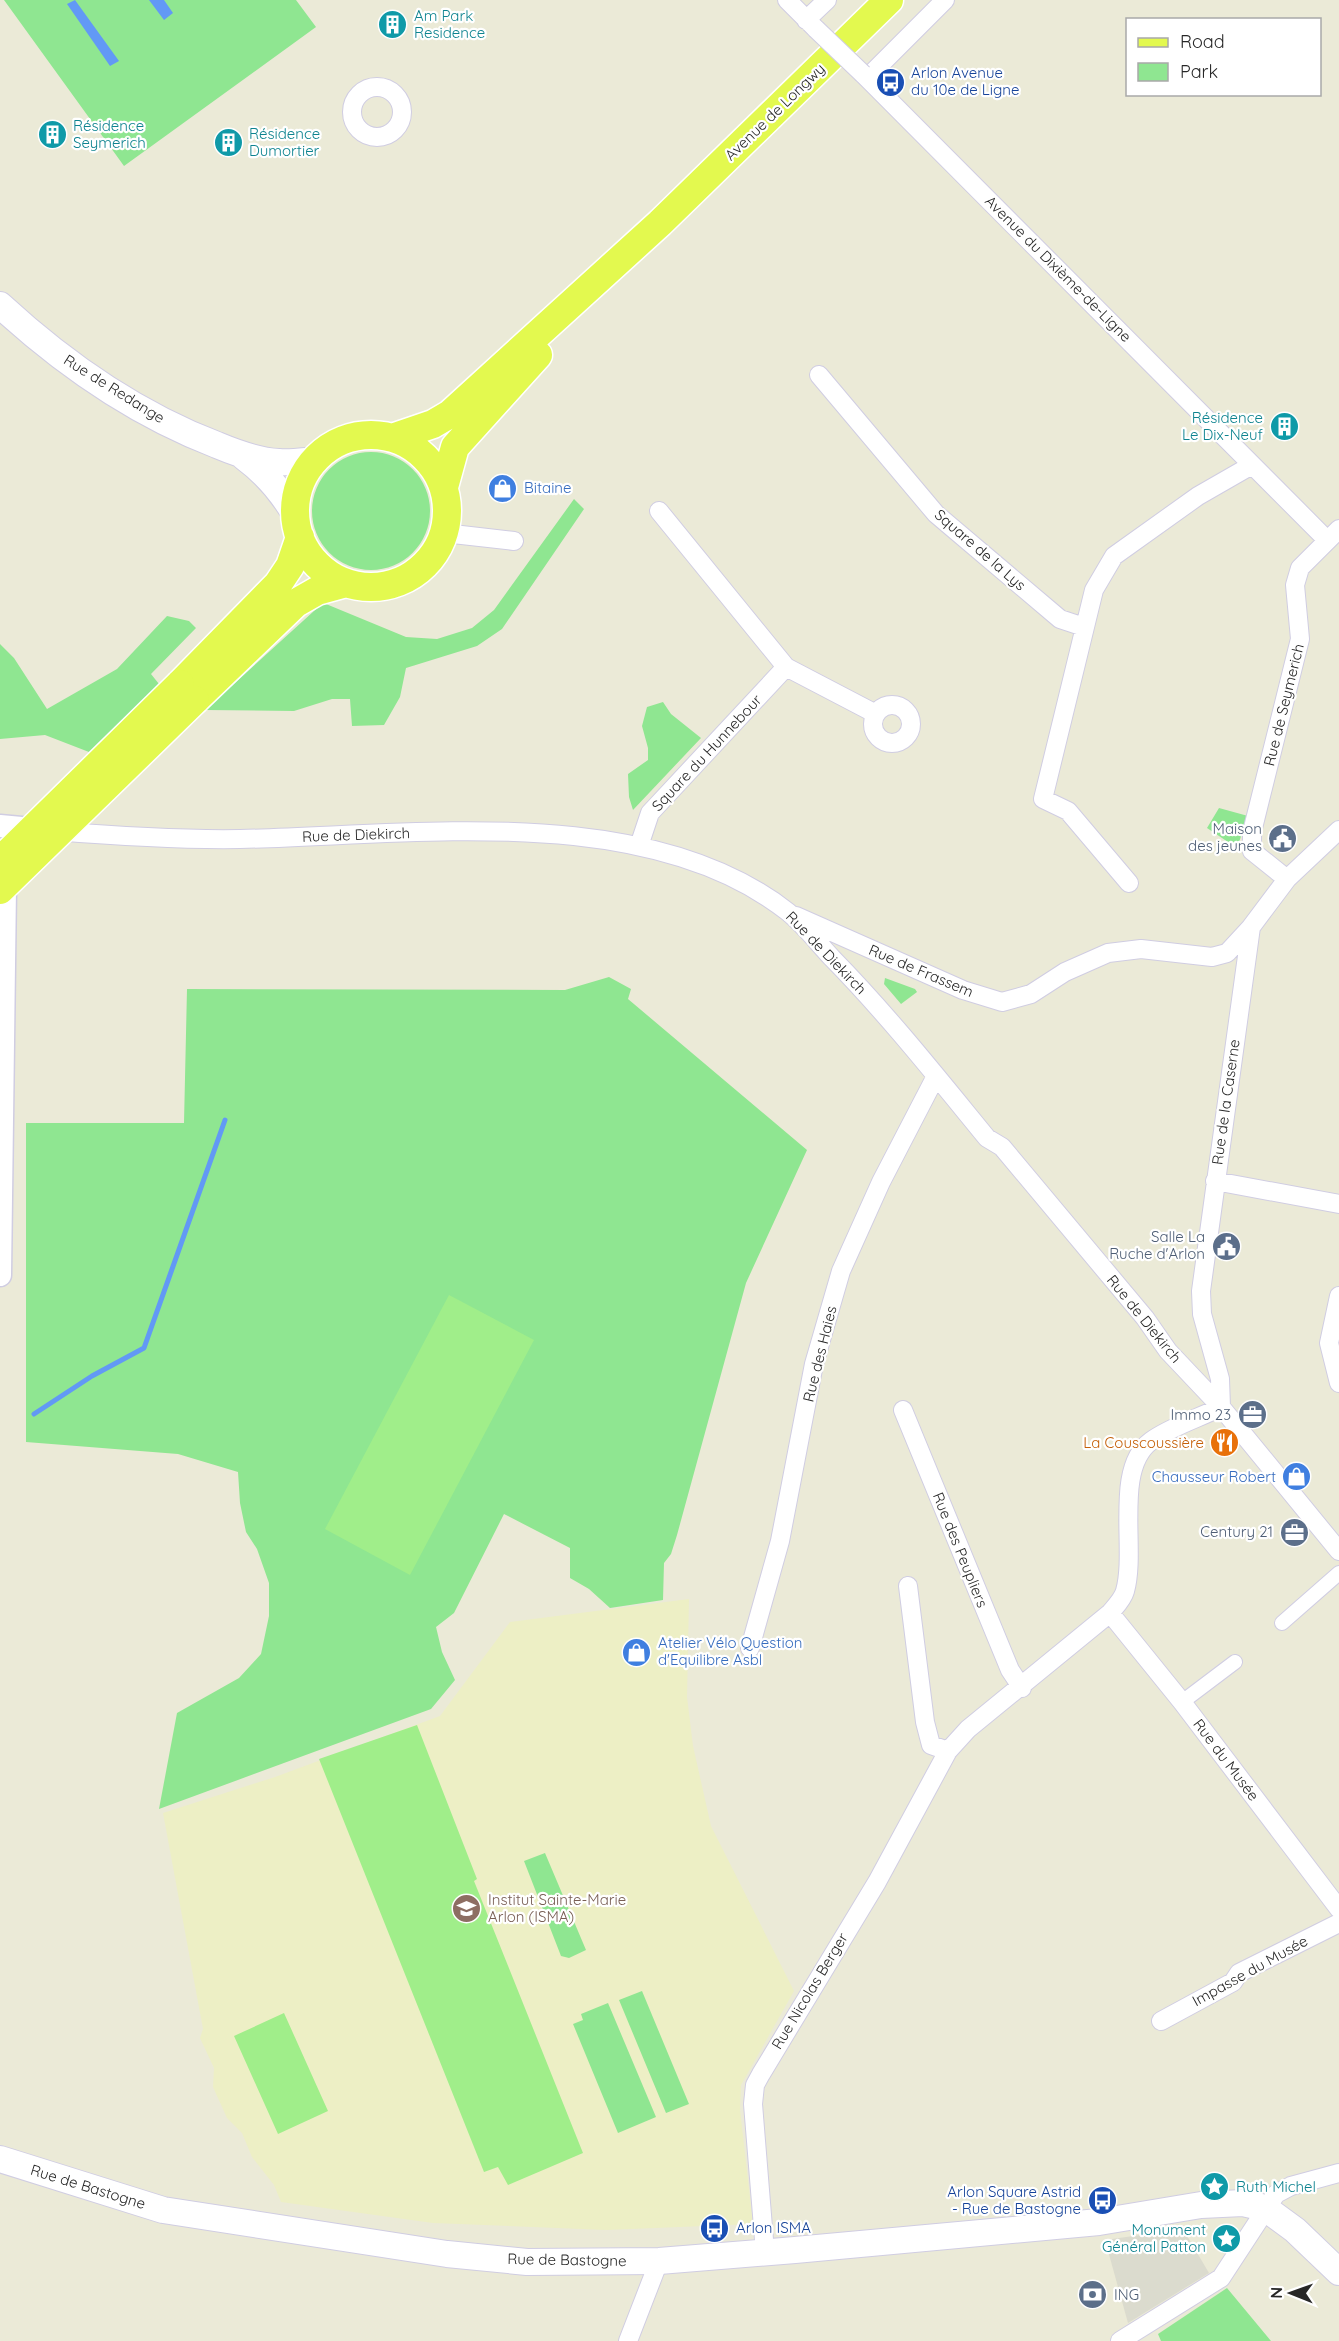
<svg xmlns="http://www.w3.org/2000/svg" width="1339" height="2341" viewBox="0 0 1339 2341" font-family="Quicksand,sans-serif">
<rect width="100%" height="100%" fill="#ebead7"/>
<path fill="#edefc5" d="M689 1599 687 1697 693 1746 711 1826 794 1991 741 2085 740 2110 753 2224 606 2230 433 2223 281 2202 274 2185 252 2157 242 2133 227 2118 213 2087 214 2068 200 2038 203 2029 163 1813 275 1777 440 1716 510 1622Z"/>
<path fill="#8fe691" d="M4 0H296L316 27 124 166Z
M312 511a59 59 0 1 1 118 0a59 59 0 1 1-118 0Z
M574 499 584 509 502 629 477 646 406 668 400 697 384 725 352 726 350 699H332L294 711 205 710 325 601 326 604 406 637 437 639 472 628 494 610Z
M167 616 189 621 196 628 151 674 159 684 89 752 45 735 0 739V644L14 658 47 709 117 669Z
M663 702 671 714 701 738 633 810 629 797 628 774 648 760V748L642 726 647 707Z
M1219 808 1248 816 1237 848 1207 828Z
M609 977 631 989 628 999 807 1150 746 1283 677 1535 671 1554 664 1563 663 1600 610 1608 589 1589 570 1578V1548L504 1514 454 1613 436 1627 442 1652 455 1680 431 1709 159 1809 177 1713 239 1678 261 1654 269 1616V1583L257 1549 246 1532 240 1503 238 1472 178 1454 26 1442V1123H184L187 989 565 990Z
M885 978 915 989 917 992 901 1004 884 984Z
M545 1853 586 1950 569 1958 561 1956 524 1861Z
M642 1991 689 2104 666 2113 619 2000Z
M608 2003 656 2117 618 2133 573 2024 583 2020 581 2014Z
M1227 2288 1271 2341H1161L1158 2334Z"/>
<path fill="#a0ee8a" d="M449 1295 534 1340 410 1575 325 1529Z
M417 1725 477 1879 474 1881 583 2153 508 2185 498 2167 484 2172 319 1759Z
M284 2013 328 2111 278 2134 234 2036Z"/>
<path fill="#dbdbce" d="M1183 2229 1209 2273 1128 2323 1105 2240Z"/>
<path fill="#6299f5" d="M75 0 119 61 110 66 67 4Z
M149 0H164L173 13 164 20Z"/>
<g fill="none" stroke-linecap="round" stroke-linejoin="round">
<path stroke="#6299f5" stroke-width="5" d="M34 1414 92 1376 144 1348 225 1120"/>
<defs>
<path id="pedestrian" d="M1282 1623 1339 1573
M1182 1702 1235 1662"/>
<path id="minor" d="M787 0 816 29
M806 20 827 0
M863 74 1327 540
M867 78 945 0
M352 112a25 25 0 1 1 50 0a25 25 0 1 1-50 0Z
M819 375 936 514 1060 619 1084 627
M659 511 786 667 876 714
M444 533 514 541
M873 724a19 19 0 1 1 38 0a19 19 0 1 1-38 0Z
M55 831C117 836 178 840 240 839 409 836 646 800 788 912 804 925 818 943 832 958 887 1014 937 1077 987 1138L1002 1147 1145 1318 1168 1351 1221 1407 1339 1551
M639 846 650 813 786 667
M1287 879 1252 851V832L1300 639 1295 585 1300 568 1339 529
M1129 883 1068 811 1043 799 1094 590 1114 556 1198 496 1252 465
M796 916 963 990 1002 1002 1031 994 1065 972 1108 953 1141 949 1212 957 1227 953 1251 927
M1215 1181 1339 1204
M1339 1296 1329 1343 1339 1383
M1221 1407 1220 1379 1202 1314 1201 1291 1251 927 1287 879 1339 830
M903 1410 1010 1670 1022 1688
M908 1586 925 1722 931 1745 948 1751
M1110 1613 1182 1702 1339 1909
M750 1648 780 1541 814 1364 841 1271 881 1182 936 1076
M1161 2021 1233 1982 1239 1973 1339 1923
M765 2252 753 2104 755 2085 761 2074 877 1882 948 1751 968 1729 1110 1613C1115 1607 1123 1599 1125 1591 1137 1549 1113 1469 1151 1441 1170 1427 1199 1418 1221 1407
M628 2341 659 2261
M1120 2341 1221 2278 1276 2194 1291 2186 1339 2173"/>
<path id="tertiary" d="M0 826 43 830
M0 1275 5 888 2 872"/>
<path id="secondary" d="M0 305C64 364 136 414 217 445 236 453 258 461 279 462 291 463 303 461 315 460
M244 457C267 474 282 492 296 516
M0 2159 163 2210 447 2254 527 2262 659 2261 795 2250 1099 2222 1201 2205 1243 2203 1265 2208 1295 2230 1339 2272"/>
<path id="primary" d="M295 511a76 76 0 1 1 152 0a76 76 0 1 1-152 0Z
M392 438 433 424 450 414 660 223 889 0
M444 487 455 447 538 355
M180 684 278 584 290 566 300 537
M195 700 296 603 317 591 346 583"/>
</defs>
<use href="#pedestrian" stroke="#d0cde2" stroke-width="16"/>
<use href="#minor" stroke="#d0cde2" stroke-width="20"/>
<use href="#tertiary" stroke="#d0cde2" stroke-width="25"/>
<use href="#secondary" stroke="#d0cde2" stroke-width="28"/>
<use href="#primary" stroke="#fff" stroke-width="31"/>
<use href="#pedestrian" stroke="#fff" stroke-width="14"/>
<use href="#minor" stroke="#fff" stroke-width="18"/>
<use href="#tertiary" stroke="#fff" stroke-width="22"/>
<use href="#secondary" stroke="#fff" stroke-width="26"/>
<use href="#primary" stroke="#e3f94f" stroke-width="28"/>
<defs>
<path id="minor-bridge" d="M816 29 863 74"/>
<path id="primary-bridge" d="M0 861 180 684
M0 890 195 700"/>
</defs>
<use href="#minor-bridge" stroke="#d0cde2" stroke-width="20" stroke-linecap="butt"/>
<use href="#primary-bridge" stroke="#fff" stroke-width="31" stroke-linecap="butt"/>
<use href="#minor-bridge" stroke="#fff" stroke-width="18"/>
<use href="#primary-bridge" stroke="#e3f94f" stroke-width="28"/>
</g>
<defs>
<symbol id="building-disc" viewBox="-11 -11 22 22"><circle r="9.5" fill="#0f9aa8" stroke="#fff"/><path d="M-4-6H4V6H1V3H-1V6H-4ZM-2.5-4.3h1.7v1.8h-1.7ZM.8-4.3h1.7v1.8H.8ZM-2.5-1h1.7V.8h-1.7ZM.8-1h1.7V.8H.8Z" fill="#fff"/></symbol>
<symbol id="bus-disc" viewBox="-11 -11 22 22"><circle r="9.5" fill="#1a4fb4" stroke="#fff"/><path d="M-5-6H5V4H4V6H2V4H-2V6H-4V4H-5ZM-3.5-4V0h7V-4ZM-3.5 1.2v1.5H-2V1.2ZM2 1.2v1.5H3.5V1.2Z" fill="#fff"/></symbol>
<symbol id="shop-disc" viewBox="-11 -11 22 22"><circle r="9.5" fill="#3f7fe0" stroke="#fff"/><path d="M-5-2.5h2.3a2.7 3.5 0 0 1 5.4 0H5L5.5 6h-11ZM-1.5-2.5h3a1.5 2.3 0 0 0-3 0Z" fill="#fff"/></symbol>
<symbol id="civic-disc" viewBox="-11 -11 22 22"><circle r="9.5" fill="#5c6f8a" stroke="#fff"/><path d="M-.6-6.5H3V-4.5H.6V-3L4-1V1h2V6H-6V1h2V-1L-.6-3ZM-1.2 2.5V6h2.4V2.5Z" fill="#fff"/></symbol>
<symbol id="office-disc" viewBox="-11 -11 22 22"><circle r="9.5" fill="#5c6f8a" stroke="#fff"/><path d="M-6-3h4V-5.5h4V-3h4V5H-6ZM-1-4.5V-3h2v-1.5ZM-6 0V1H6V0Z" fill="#fff"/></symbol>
<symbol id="restaurant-disc" viewBox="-11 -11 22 22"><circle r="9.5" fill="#e8710a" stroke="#fff"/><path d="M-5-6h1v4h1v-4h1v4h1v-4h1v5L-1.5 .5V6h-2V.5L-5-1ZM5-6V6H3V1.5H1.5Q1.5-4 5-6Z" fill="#fff"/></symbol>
<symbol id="school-disc" viewBox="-11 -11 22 22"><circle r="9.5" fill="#8d6e63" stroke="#fff"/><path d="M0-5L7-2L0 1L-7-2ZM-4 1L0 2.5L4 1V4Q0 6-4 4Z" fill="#fff"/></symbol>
<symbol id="sight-disc" viewBox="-11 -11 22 22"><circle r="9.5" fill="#0f9aa8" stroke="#fff"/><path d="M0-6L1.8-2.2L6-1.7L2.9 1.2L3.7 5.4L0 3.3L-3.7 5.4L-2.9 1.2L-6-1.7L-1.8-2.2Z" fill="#fff"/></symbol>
<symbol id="bank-disc" viewBox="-11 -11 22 22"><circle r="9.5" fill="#5c6f8a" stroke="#fff"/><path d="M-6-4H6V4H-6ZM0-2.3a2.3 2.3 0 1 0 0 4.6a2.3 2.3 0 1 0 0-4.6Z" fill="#fff"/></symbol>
</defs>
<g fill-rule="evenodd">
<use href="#building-disc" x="376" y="8" width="33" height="33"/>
<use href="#bus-disc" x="874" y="66" width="33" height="33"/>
<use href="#building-disc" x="36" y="118" width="33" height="33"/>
<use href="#building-disc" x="212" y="126" width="33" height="33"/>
<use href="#building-disc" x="1268" y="410" width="33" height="33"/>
<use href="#shop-disc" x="486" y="472" width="33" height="33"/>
<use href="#civic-disc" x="1266" y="822" width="33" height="33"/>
<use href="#civic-disc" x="1210" y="1230" width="33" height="33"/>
<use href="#office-disc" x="1236" y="1398" width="33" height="33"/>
<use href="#restaurant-disc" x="1208" y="1426" width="33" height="33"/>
<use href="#shop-disc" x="1280" y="1460" width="33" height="33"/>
<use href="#office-disc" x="1278" y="1516" width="33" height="33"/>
<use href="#shop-disc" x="620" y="1636" width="33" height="33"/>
<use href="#school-disc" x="450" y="1892" width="33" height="33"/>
<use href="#sight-disc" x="1198" y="2170" width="33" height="33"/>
<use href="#bus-disc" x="1086" y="2184" width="33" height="33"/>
<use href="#bus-disc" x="698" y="2212" width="33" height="33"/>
<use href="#sight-disc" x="1210" y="2222" width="33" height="33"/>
<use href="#bank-disc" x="1076" y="2278" width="33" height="33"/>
</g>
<g text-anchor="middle" stroke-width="4.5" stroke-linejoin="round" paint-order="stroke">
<g font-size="15" fill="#0d838f" stroke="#fff" text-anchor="start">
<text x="414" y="21">Am Park<tspan x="414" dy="17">Residence</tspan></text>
<text x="73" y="131">Résidence<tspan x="73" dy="17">Seymerich</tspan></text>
<text x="249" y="139">Résidence<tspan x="249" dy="17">Dumortier</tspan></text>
<text x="1263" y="423" text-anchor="end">Résidence<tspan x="1263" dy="17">Le Dix-Neuf</tspan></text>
<text x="1236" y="2192">Ruth Michel</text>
<text x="1206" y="2235" text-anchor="end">Monument<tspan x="1206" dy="17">Général Patton</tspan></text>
</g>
<g font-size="15" fill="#164399" stroke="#fff" text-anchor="start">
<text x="911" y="78">Arlon Avenue<tspan x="911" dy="17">du 10e de Ligne</tspan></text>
<text x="1081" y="2197" text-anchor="end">Arlon Square Astrid<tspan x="1081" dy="17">- Rue de Bastogne</tspan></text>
<text x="736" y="2233">Arlon ISMA</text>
</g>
<g font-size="15" fill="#272727" stroke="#fff">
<text transform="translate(775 112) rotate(-44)" y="5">Avenue de Longwy</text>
<text transform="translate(1058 269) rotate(45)" y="5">Avenue du Dixième-de-Ligne</text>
<text transform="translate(114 389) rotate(32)" y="5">Rue de Redange</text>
<text transform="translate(980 550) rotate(41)" y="5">Square de la Lys</text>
<text transform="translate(1284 705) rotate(-76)" y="5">Rue de Seymerich</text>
<text transform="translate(707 753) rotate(-47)" y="5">Square du Hunnebour</text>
<text transform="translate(356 835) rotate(-2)" y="5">Rue de Diekirch</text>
<text transform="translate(826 953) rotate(46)" y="5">Rue de Diekirch</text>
<text transform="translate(921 971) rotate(23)" y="5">Rue de Frassem</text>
<text transform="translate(1226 1102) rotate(-82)" y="5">Rue de la Caserne</text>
<text transform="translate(1144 1319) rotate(51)" y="5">Rue de Diekirch</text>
<text transform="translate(820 1354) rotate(-76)" y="5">Rue des Haies</text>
<text transform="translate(960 1550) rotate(68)" y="5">Rue des Peupliers</text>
<text transform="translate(1226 1760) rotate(53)" y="5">Rue du Musée</text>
<text transform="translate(1250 1971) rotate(-29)" y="5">Impasse du Musée</text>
<text transform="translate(810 1991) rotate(-59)" y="5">Rue Nicolas Berger</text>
<text transform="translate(88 2187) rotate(17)" y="5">Rue de Bastogne</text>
<text transform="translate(567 2260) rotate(1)" y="5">Rue de Bastogne</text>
</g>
<g font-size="15" fill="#366cbe" stroke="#fff" text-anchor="start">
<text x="524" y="493">Bitaine</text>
<text x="1276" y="1482" text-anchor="end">Chausseur Robert</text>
<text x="658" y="1648">Atelier Vélo Question<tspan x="658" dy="17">d'Equilibre Asbl</tspan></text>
</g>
<g font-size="15" fill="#4e5e75" stroke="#fff" text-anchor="end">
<text x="1262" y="834">Maison<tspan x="1262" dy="17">des jeunes</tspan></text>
<text x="1205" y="1242">Salle La<tspan x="1205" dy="17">Ruche d'Arlon</tspan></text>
<text x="1231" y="1420">Immo 23</text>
<text x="1273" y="1537">Century 21</text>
<text x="1114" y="2300" text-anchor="start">ING</text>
</g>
<g font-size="15" fill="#c56008" stroke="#fff" text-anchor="end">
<text x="1204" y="1448">La Couscoussière</text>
</g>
<g font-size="15" fill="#785e54" stroke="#fff" text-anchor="start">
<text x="488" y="1905">Institut Sainte-Marie<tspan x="488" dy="17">Arlon (ISMA)</tspan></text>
</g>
</g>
<rect x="1126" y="18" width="195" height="78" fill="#ffffff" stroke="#a9a9a9" stroke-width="1.5"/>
<rect x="1138" y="38" width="30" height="9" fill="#e3f94f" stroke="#a9a9a9" stroke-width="1.5"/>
<text x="1180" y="48" font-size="18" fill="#272727">Road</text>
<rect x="1138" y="63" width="30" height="18" fill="#8fe691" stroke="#a9a9a9" stroke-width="1.5"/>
<text x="1180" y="78" font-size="18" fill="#272727">Park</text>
<g transform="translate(1291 2293) rotate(271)" stroke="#ffffff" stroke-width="4.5" paint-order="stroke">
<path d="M0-4.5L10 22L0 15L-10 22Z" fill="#272727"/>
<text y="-9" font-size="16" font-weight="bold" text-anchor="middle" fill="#272727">N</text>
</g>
</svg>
